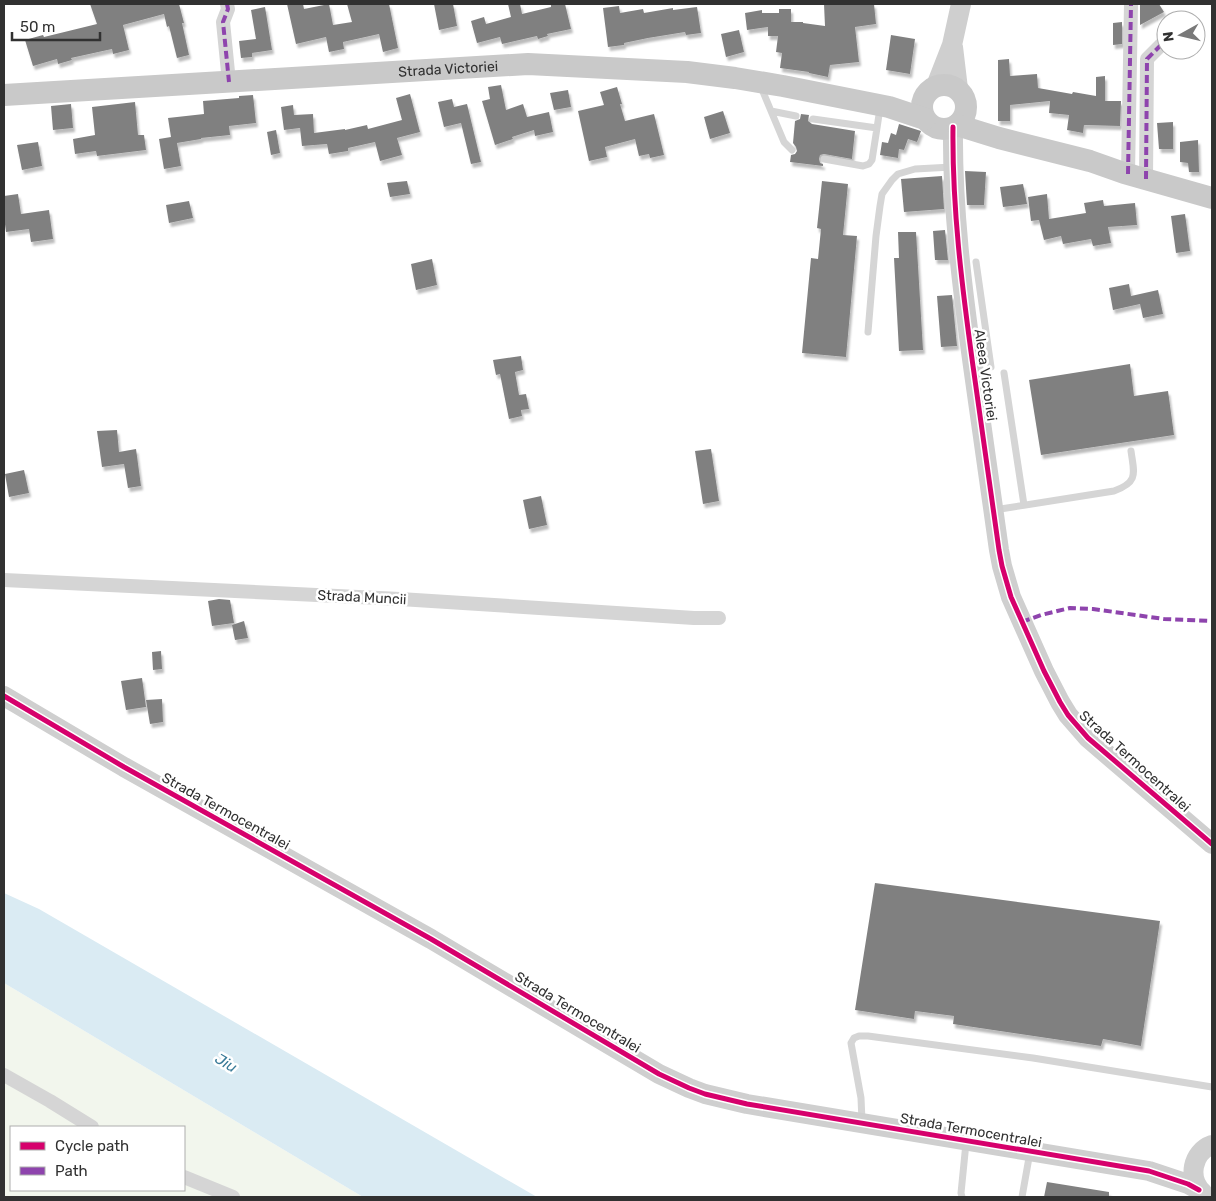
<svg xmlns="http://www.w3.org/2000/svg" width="1216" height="1201" viewBox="0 0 1216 1201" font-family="Rubik,sans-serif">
<defs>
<filter id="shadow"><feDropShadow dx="2" dy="4" stdDeviation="1" flood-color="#0004"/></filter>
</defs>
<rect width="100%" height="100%" fill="#fff"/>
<path fill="#f2f6ed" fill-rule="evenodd" d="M4 983 363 1197H4ZM11 1127H184V1190H11Z"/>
<path fill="#daebf3" d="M4 893 39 909 537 1197H363L4 983Z"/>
<path fill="#808080" filter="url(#shadow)" d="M90 4H179L184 23H182L189 55 177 58 169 26 167 27 164 14 123 25 129 50 113 54 112 49 71 58 72 60 58 64 57 59 33 66 25 40 43 35 44 37 97 24Z
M287 4H303L304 9 329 4 333 25 352 22 347 4H389L398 48 383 52 379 34 343 42 344 49 329 52 326 37 296 44Z
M434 4H453L457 26 439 30Z
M508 4H520L522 14 551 7V4H565L571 29 547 34 548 36 538 39 537 36 502 44 500 37 477 43 471 21 484 17 486 24 511 17Z
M824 4H874L876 24 855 27 859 62 830 65 828 77 809 73V72L780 68 782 53 776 52 778 36H768V27L747 30 745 13 762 10V13H779V9H791V22H803V23L825 26Z
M1140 4H1159L1164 12 1140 25Z
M619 6 620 13 643 9 644 13 673 8V10L697 7 701 33 686 35 685 32 648 38 624 43V45L608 47 603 8Z
M265 7 272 50 252 53V57L241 58 239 41 256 39 251 10Z
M1122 22V44L1113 45V23Z
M739 30 744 52 726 57 721 34Z
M891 35 915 39 910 74 886 70Z
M1009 59 1010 76 1037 74 1038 88 1072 94 1073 92 1096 96V77L1105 76V101H1121L1120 126 1084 125 1083 133 1067 130 1069 115 1049 113 1050 101 1010 105V121H998V60Z
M501 85 506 110 523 104 527 117 549 112 553 132 535 136 534 130 512 137 513 139 495 145 482 101 490 99 488 87Z
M617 87 622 104H620L625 121 654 114 664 155 650 158 649 154 639 156 635 139 605 147 607 157 589 161 578 111 604 105 600 92Z
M568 90 571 107 554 110 550 93Z
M410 94 420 132 397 138 402 155 380 161 375 142 348 148V151L329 154 327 144 302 146 300 128 284 130 281 107 293 105 294 115 313 114 314 133 345 129V130L367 125 368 129 402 120 396 98Z
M253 95 256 123 229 126 230 135 201 138V139L177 143 181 166 164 169 159 139 171 137 168 118 204 114 203 101 239 98V96Z
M452 99 454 107 467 104 481 162 471 164 461 123 444 127 438 102Z
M135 102 138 135H144L146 150 97 156 96 151 75 154 73 139 95 135 92 107Z
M71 104 73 128 53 130 51 106Z
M723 111 730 133 710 139 704 117Z
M801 114 809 115 808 121 812 124 855 131 852 159 824 154 820 155 819 159 820 163 823 164V166L790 162 791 155 795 154 797 151 796 147 793 143 795 121 800 119Z
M1173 122V149H1159L1157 123Z
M899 124 921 131 917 142 908 139 904 150 899 149 898 158 880 155 882 142 888 143 891 133 896 135Z
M276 130 280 153 271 155 267 132Z
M1198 140 1199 172H1189L1188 163 1180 162V142Z
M38 142 42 166 22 170 17 145Z
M965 171 986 172 984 205H967Z
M942 176 944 209 904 212 901 179Z
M407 181 410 194 390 197 387 183Z
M822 181 848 184 843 235 857 236 846 357 802 353 811 258 818 259 821 229 817 228Z
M1023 184 1027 204 1003 207 1000 187Z
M18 194 21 214 49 210 53 239 31 242 29 229 6 232 4 217V196Z
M1047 194 1049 219 1086 213 1084 203 1103 200 1104 206 1135 203 1137 225 1108 227 1111 243 1093 246 1091 239 1063 244 1061 236 1044 240 1039 220 1031 221 1028 197Z
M189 201 193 218 169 223 166 205Z
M1185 214 1190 251 1176 253 1171 216Z
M945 230 948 260H935L933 231Z
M898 232H916L923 350 899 351 894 258H899Z
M432 259 437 285 416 290 411 264Z
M1129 284 1131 296 1158 290 1163 314 1143 318 1140 304 1113 310 1109 288Z
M952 295 957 346 941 347 937 296Z
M521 356 523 370 515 372 519 395 526 394 529 409 521 410 522 416 509 419 500 374 496 375 493 360Z
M1130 364 1134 396 1168 391 1174 435 1041 455 1029 380Z
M117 430 119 452 136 449 141 486 128 488 124 464 102 467 97 431Z
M711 449 719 501 703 504 695 451Z
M24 470 29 493 9 497 5 474Z
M541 496 547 525 529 529 523 500Z
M219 599 230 600 234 623 212 626 208 601Z
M244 621 248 638 235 640 232 625Z
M161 651 162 669 153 670 152 652Z
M142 678 146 707 126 710 121 681Z
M162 699 163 722 150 724 146 700Z
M875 883 1160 921 1141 1046 1103 1039 1101 1046 953 1024 954 1016 915 1011 914 1019 855 1010Z
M1047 1182 1109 1192V1197H1044Z"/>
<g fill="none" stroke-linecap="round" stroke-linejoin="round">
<path stroke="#d5d5d5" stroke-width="7" d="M761 87 771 111 796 116
M771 111 784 142 792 150
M813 119 877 128 880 108
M824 159 863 166 869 164 872 160 877 128
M976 262 991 367
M868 332 876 236 880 206 882 194 892 180 898 174 915 169 952 167
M1004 373 1024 505
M994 510 1114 491C1139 482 1134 473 1131 451
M862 1121 861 1098 851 1043 854 1038 859 1036H868L1033 1058 1212 1087
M962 1197 961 1193 966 1143
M1022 1197 1030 1152"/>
<path stroke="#d5d5d5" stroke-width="14" d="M227 4 228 9 223 22 229 82
M1128 174 1131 4
M1146 179 1147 59 1161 45 1166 42
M4 580 400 599 694 618H719
M4 1075 50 1101 92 1127
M184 1177 233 1197"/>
<path stroke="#cfcfcf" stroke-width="20" d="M953 47 958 89
M936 86 952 45 961 4
M953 127C952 207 962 287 973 366 982 427 990 489 999 550L1002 566 1011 597 1044 671 1060 702 1068 715 1088 738 1212 844
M4 696 124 767 431 939 659 1074 689 1088 705 1094 747 1104 1149 1171 1188 1184 1199 1190
M1203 1193C1187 1179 1192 1152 1212 1145"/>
<g stroke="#c9c9c9" stroke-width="22">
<circle cx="944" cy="107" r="22"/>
<path id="s1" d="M4 95 528 64 687 72 735 78 783 86 889 107 925 119"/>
<path d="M957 125 999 138 1090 161 1124 173 1212 198"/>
</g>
<path stroke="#8e44ad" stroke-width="4" stroke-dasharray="8 4" stroke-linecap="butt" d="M227 4 228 9 223 22 229 82
M1128 174 1131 4
M1146 179 1147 59 1161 45 1166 42
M1022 622 1041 615 1070 608 1093 609 1164 619 1212 621"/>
<defs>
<path id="cycleway" d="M953 127C952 207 962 287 973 366 982 427 990 489 999 550L1002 566 1011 597 1044 671 1060 702 1068 715 1088 738 1212 844
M4 696 124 767 431 939 659 1074 689 1088 705 1094 747 1104 1149 1171 1188 1184 1199 1190"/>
</defs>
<use href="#cycleway" stroke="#fff" stroke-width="8"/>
<use href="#cycleway" stroke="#d6006c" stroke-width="5"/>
</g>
<g text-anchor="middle" stroke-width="5" stroke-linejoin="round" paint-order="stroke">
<g font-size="14" fill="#313131" stroke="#fff">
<text dy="5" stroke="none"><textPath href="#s1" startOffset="445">Strada Victoriei</textPath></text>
<text transform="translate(986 375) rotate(82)" y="5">Aleea Victoriei</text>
<text transform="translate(362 597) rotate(3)" y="5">Strada Muncii</text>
<text transform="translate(1135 761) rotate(42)" y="5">Strada Termocentralei</text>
<text transform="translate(226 811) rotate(29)" y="5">Strada Termocentralei</text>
<text transform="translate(578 1012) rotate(31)" y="5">Strada Termocentralei</text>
<text transform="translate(971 1130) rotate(10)" y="5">Strada Termocentralei</text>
</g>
<g font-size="15" font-style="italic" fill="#3a7b98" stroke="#fff">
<text transform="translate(226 1063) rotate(31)" y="5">Jiu</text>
</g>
</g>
<rect width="1216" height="1201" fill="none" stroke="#313131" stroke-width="10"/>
<rect x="10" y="1126" width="175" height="65" fill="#ffffff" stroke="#adadad"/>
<rect x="20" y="1142" width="25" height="8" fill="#d6006c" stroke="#adadad"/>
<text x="55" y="1151" font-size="15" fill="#313131">Cycle path</text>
<rect x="20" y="1167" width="25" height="8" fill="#8e44ad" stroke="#adadad"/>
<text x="55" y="1176" font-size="15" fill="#313131">Path</text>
<g transform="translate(1181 35) rotate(262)"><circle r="24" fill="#ffffff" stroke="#adadad"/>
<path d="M0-4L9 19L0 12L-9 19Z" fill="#797979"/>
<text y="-8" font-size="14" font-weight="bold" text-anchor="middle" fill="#313131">N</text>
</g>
<path d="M12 32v8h88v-8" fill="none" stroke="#313131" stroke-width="2.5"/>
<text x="20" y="32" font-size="15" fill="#313131" stroke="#ffffff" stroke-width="4" paint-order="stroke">50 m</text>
</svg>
